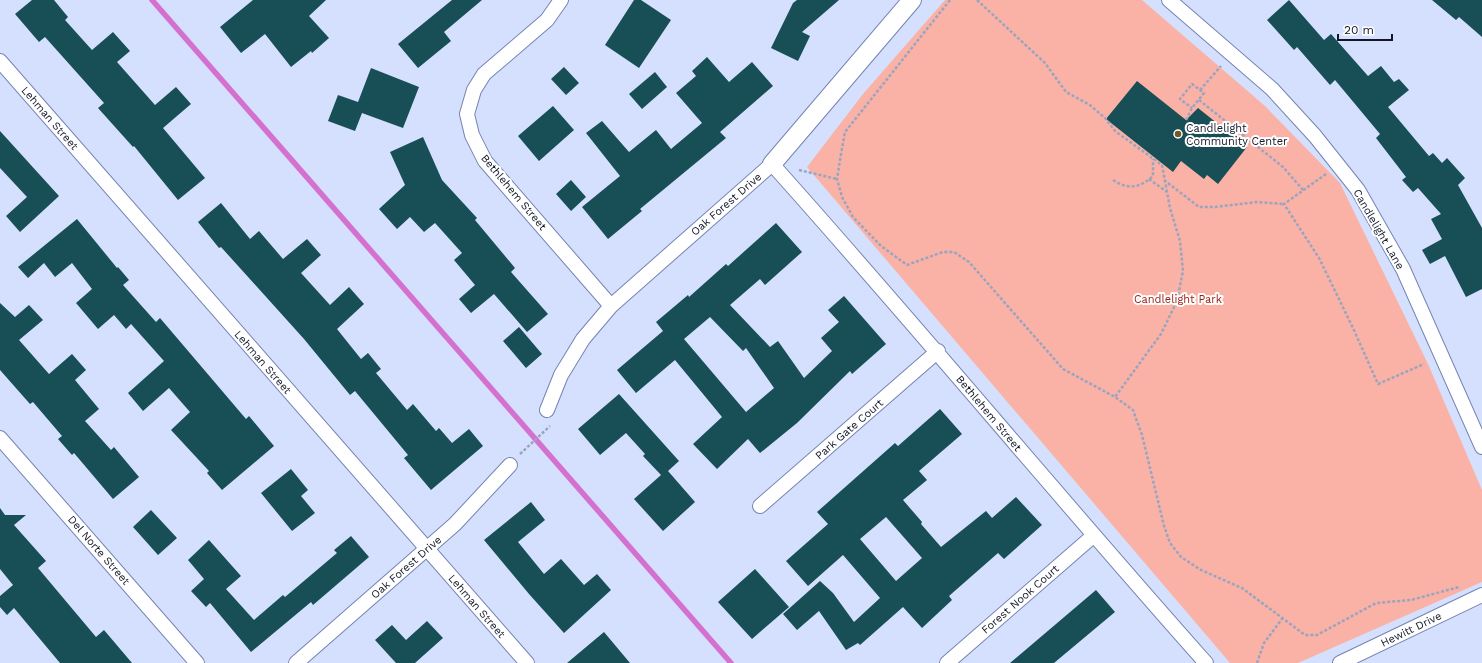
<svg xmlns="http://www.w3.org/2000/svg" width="1482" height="663" viewBox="0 0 1482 663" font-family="'Work Sans',sans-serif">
<rect width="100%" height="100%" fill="#d5e0fe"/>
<path fill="#fab2a6" d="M945 0H1142L1265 106 1340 183 1428 364 1482 490V582L1298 663H1230L807 167 863 94Z"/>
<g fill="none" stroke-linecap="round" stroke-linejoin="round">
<path stroke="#d470ce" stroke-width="5.5" d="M152 0 731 663"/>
</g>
<path fill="#184e56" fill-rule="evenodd" d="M32 0H54L68 17 65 20 92 50 113 32 130 51 117 62 155 105 176 87 191 104 163 128 205 178 178 200 134 146 133 147 98 108 104 103 45 37 39 42 15 14Z
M253 0H326L309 16 329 38 312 53 311 51 291 67 265 34 241 53 220 27Z
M452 0H482L444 32 451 41 418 68 398 44Z
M634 0H641L671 20 639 68 605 45Z
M797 0H839L802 32 810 36 798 61 771 48 793 3Z
M1289 0 1324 40 1331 34 1368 76 1381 66 1394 82 1399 79 1409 90 1388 107 1429 156 1433 153 1442 163 1447 158 1465 178 1458 185 1482 228V289L1466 297 1445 256 1430 264 1422 250 1442 239 1431 219 1441 214 1418 188 1413 192 1402 180 1406 177 1376 138 1380 134 1335 80 1330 85 1297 47 1294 50 1267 20Z
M1432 0H1482V37L1459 17 1456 20Z
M707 57 729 82 752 62 773 86 720 132 726 138 640 209 642 211 608 239 582 207 620 176 586 133 602 121 629 152 656 130 671 149 702 123 676 93 696 76 692 71Z
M564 67 579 83 566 95 551 79Z
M371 68 419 87 403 128 362 113 355 131 328 121 338 95 358 102Z
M655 72 667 87 642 109 629 94Z
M1137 81 1186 120 1198 108 1247 147 1218 184 1207 175 1204 179 1181 161 1173 172 1106 119Z
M553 106 574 130 539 161 518 136Z
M0 131 59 196 20 232 6 216 27 197 0 168Z
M423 137 442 180 477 218 475 220 515 268 511 272 548 314 527 332 494 294 471 313 459 299 475 285 454 260 462 253 435 223 424 232 410 217 397 229 379 209 405 185 390 152Z
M571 180 586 197 571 211 556 194Z
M221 203 250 239 259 231 283 259 307 239 321 255 301 273 330 305 349 287 364 304 337 329 361 359 368 353 381 369 376 373 407 410 413 404 436 431 439 428 452 443 469 429 483 446 431 490 404 458 408 455 355 391 350 395 304 339 221 247 219 248 198 222Z
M77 219 117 268 118 267 129 280 123 285 156 322 160 318 246 419 249 416 274 446 222 490 207 473 209 471 171 430 190 412 169 388 143 411 128 393 164 361 131 324 126 329 114 315 98 329 76 303 92 289 72 263 55 277 44 263 28 278 18 267Z
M776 223 802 252 765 285 760 279 730 305 770 347 778 341 804 378 832 351 821 338 839 322 828 310 844 296 886 344 852 374 850 371 797 423 760 453 748 439 717 469 693 444 722 417 675 360 636 393 617 370 663 331 656 322 688 295 689 297 726 264 728 266ZM710 317 743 351 746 348 774 388 746 412 684 339Z
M0 303 15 317 29 305 43 320 19 340 49 374 72 354 86 370 75 380 99 409 85 421 111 450 114 447 139 477 113 499 74 453 72 455 58 439 62 436 33 402 30 404 0 370Z
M519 327 542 354 526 368 503 341Z
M619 394 679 461 668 471 695 502 663 531 634 499 661 475 643 456 645 454 626 433 600 455 578 429Z
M940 409 962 434 919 471 927 480 903 500 922 522 921 524 941 547 986 511 992 518 1016 497 1042 525 1004 559 998 553 949 596 952 600 922 628 903 607 860 645 858 643 846 650 819 611 797 630 783 614 820 581 833 593 854 622 880 598 843 555 808 586 786 561 828 524 817 512 895 443 898 446ZM886 517 922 558 896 581 860 539Z
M291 469 308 490 301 496 315 513 292 531 261 493Z
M531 502 545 520 518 542 544 574 561 559 584 585 597 574 611 590 564 633 529 594 484 540Z
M0 508 5 515H26L14 525 46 561 38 568 96 637 104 630 132 663H60L14 608 7 615 0 607V596L13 585 0 569Z
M151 510 177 538 158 555 133 527Z
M351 536 369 557 313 605 311 602 251 652 210 603 206 607 191 591 204 579 188 560 209 540 241 576 226 589 254 620 283 595 285 597 337 553 334 550Z
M755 569 789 607 752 639 718 602Z
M1096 590 1115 612 1054 663H1010Z
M427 621 443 638 415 663H396L375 640 392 625 406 640Z
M604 632 630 663H567Z"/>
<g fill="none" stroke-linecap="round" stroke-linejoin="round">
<defs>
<path id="minor" d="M561 0 547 20 484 74 474 90 467 114 472 135 485 161 611 306
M1169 0 1272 89 1315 136 1358 190 1403 269 1482 447
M0 61 527 663
M547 410 561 375 583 339 611 306 772 164C919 328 1059 498 1206 663
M0 438 197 663
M760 506 938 351
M296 663 455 524 510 465
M947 663 1093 536
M1340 663 1482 595"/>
<path id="tertiary" d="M772 164 912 0"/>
</defs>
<use href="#minor" stroke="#7584b1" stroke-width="16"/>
<use href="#tertiary" stroke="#7584b1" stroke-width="20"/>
<path stroke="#9aa4be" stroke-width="2.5" stroke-dasharray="3 2" stroke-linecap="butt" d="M950 0 845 132 841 154 837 179 842 197 853 217 881 246 907 265 943 252H954L969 262 1063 369 1115 397 1133 410 1142 435 1164 526 1170 543 1181 557 1201 570 1242 588 1305 635H1317L1376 603 1411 600 1459 587
M977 0 1045 63 1066 92 1090 105 1106 119 1115 131 1162 165 1170 208 1180 241 1183 271 1177 301 1161 334 1115 397
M1200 90 1221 66
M1199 100 1283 167 1303 190
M1186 120 1192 108 1204 93 1192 84 1180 99 1192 108
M799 170 837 179
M1326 174 1284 204 1319 258 1353 328 1378 384 1424 364
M1149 179 1167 192
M1113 180C1128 190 1140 188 1153 176V159
M1164 180 1199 207H1215L1257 202 1284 204
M520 454 550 426
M1257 663 1264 643 1282 619"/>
<use href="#minor" stroke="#fff" stroke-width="14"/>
<use href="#tertiary" stroke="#fff" stroke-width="18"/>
</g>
<circle fill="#6d5b29" stroke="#fff" stroke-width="1.5" cx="1178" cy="134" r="4"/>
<g text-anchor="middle" stroke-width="4" stroke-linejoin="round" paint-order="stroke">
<g font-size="11" fill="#111728" stroke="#fff">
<text transform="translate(50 118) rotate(49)" y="4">Lehman Street</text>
<text transform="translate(514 192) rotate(50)" y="4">Bethlehem Street</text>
<text transform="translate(726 204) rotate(-41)" y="4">Oak Forest Drive</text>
<text transform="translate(1379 229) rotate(60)" y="4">Candlelight Lane</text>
<text transform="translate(263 362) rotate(49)" y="4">Lehman Street</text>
<text transform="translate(989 413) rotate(50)" y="4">Bethlehem Street</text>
<text transform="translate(849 429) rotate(-41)" y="4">Park Gate Court</text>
<text transform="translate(99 550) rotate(49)" y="4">Del Norte Street</text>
<text transform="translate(406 567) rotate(-41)" y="4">Oak Forest Drive</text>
<text transform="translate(1020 599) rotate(-41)" y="4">Forest Nook Court</text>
<text transform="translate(477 606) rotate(49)" y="4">Lehman Street</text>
<text transform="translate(1411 629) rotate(-26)" y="4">Hewitt Drive</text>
</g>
<g font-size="11" fill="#111728" stroke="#fff" text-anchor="start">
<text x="1186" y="132">Candlelight<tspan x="1186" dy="13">Community Center</tspan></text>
</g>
<g font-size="11" fill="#9b2116" stroke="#fff">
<text x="1178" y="303">Candlelight Park</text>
</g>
</g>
<path d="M1338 34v6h54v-6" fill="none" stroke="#111728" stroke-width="2"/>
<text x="1344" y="34" font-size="12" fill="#111728" stroke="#ffffff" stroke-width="3" paint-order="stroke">20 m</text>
</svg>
